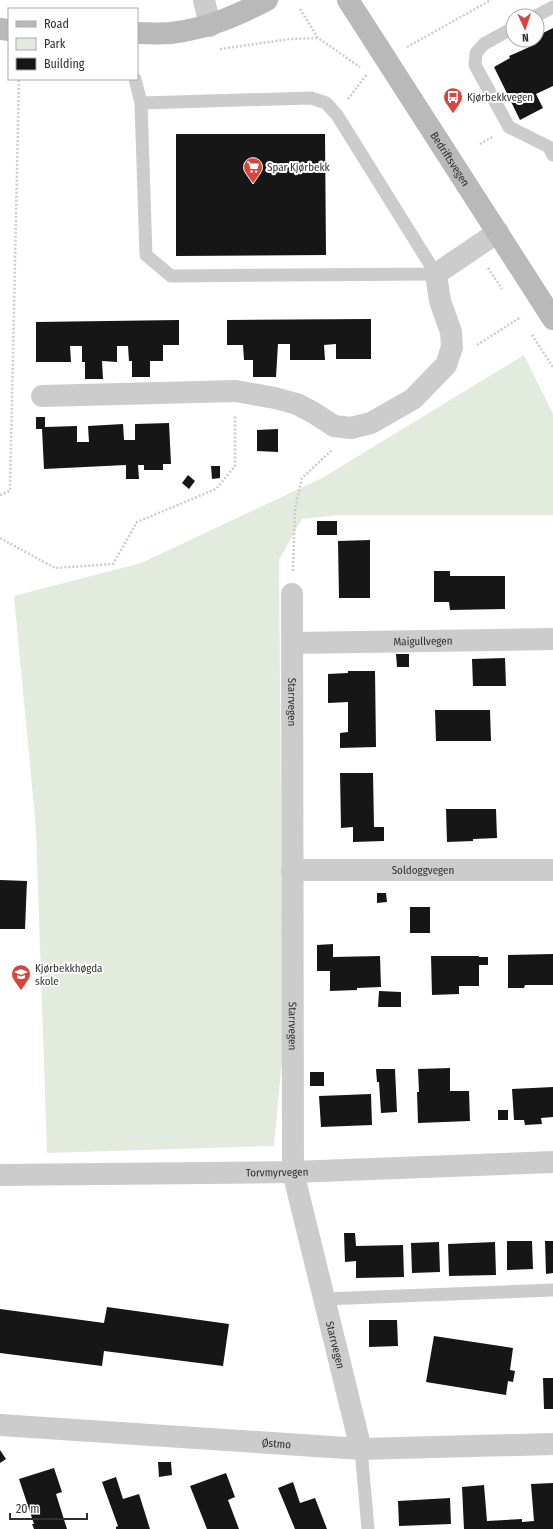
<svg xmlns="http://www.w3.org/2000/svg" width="553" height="1529" viewBox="0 0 553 1529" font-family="'Fira Sans Condensed',sans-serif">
<rect width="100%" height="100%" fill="#fff"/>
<path fill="#e3ebde" d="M524 355 553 414V515H339L302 519 279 560 283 1049 274 1146 47 1153 36 829 14 596 141 563 322 478Z"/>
<path fill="#161616" d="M553 28V86L536 94 543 108 520 120 494 67 510 58 509 56 516 53 536 44 534 40H537V36Z
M176 134H325L326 255 176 256Z
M371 319V359H336V344L324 345 325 360H290V344H278L276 377H253V360H244L243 345H227V320Z
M179 320V345H163V361H150V377H132V361H129L128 346H117V362L102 361 103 379H85V362H82V346H70L71 362H36V322Z
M36 417H45V427L77 426V442H89L88 426 123 424 124 440H135V424L169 423 171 464H163V470H144V465H138L139 479H126V465L44 469 42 429H36Z
M278 429V452L257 451V430Z
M211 466H220V478L212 479Z
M188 475 195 481 189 489 182 483Z
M317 521H337V535H317Z
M370 540V598H339L338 541Z
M434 571H450V576H505V609L450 610 449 602H434Z
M396 654H409V667H397Z
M505 658 506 686H473L472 659Z
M348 671H375L376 747 340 748V733L348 732V702L328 703V674L348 673Z
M435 710H490L491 741H436Z
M340 773H373L374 827H384V841L353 842V827L341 828Z
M446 809H496L497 838 473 839V841L447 842Z
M0 880 27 881 25 929H0Z
M377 893H386L387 902 377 903Z
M410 907H430V933H410Z
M333 944V957L380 956 381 987 357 988V990L330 991V971H317V945Z
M553 954V985H525L524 988H508V955Z
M431 956H479V957H488V965H479V986H459V994L432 995Z
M379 991 401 992V1007H378Z
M450 1068V1091H469L470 1121 418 1123 417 1092H419L418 1069Z
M376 1069H395L397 1112 381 1113 379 1082H377Z
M310 1072H324V1086H310Z
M553 1087V1117L541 1118 542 1124 525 1125 524 1120H514L512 1089Z
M371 1094 372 1125 321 1127 319 1096Z
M498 1110H508V1120H498Z
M344 1233H355L356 1246 403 1245 404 1277 356 1278V1261L345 1262Z
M507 1241H532L533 1269 507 1270Z
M545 1241H553V1273L546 1274Z
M439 1242 440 1272 412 1273 411 1243Z
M495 1242 496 1275 449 1276 448 1244Z
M107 1307 229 1324 223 1366 104 1351 102 1366 0 1353V1309L104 1323Z
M369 1320H397L398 1346 369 1347Z
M434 1336 513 1348 510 1370 515 1371 513 1382 508 1381 506 1395 426 1382Z
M543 1378H553V1409H544Z
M0 1450 6 1459 0 1463Z
M158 1462H171L172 1475 159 1477Z
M54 1468 62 1492 56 1494 67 1529H34L32 1524H34L19 1479Z
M226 1473 235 1497 228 1500 239 1529H207L190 1486Z
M116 1477 123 1499 139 1494 150 1529H116V1527L118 1526 102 1482Z
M293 1482 300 1503 315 1498 327 1529H295L278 1488Z
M553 1483V1529H464L462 1487 484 1485 487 1521 522 1519V1522L534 1521 531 1484Z
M450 1498 451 1524 399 1526 398 1501Z"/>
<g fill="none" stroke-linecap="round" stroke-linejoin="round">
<path stroke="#ccc" stroke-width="2.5" stroke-dasharray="2 2" stroke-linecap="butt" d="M300 9 318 38 360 67
M407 47 491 0
M220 49 290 39 318 38
M348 99 367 74
M480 144 492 137
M488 268 502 289
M532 335 553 367
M477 345 521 317
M0 495 10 491 19 79
M0 538 55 568 113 564 137 522 216 489 235 466V416
M293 571 295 509 302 478 332 450"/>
<path stroke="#ccc" stroke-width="13" d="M536 16 553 7
M513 28 484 44 476 53 475 65 509 127 549 147 553 155
M135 79 141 103 311 98 326 103 337 115 436 274
M141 103 146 255 171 276 436 274
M324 1299 553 1290
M361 1449 368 1529"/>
<g stroke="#ccc" stroke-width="22">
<path d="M204 0 210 26"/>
<path d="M42 396 236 391 275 398 297 404 314 413 334 426 351 428 371 423 413 399 446 365 452 347 451 332 440 301 436 274 498 232"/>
<path id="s1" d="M292 594 293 1172 361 1449"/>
<path id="s2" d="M293 643 553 639"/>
<path id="s3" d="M292 870H553"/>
<path id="s4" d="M0 1175 293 1172 553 1162"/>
<path id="s5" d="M0 1425 361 1449 553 1444"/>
</g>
<g stroke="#b9b9b9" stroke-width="22">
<path id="s6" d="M348 0 553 319"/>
<path d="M0 29 9 30"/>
<path d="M137 33C148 33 160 34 171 33 206 29 236 16 267 0"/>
</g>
</g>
<defs>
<symbol id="bus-pin" viewBox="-11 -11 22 30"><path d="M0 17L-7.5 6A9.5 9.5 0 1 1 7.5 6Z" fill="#d9453e" stroke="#fff"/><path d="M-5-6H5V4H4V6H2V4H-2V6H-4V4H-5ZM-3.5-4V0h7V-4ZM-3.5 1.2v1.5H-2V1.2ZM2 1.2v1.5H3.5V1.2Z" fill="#fff"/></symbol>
<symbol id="supermarket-pin" viewBox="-11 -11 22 30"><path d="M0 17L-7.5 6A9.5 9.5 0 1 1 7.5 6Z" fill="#d9453e" stroke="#fff"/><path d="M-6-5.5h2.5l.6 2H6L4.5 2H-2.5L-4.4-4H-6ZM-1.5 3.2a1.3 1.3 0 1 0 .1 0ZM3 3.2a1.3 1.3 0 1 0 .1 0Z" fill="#fff"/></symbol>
<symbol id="school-pin" viewBox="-11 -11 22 30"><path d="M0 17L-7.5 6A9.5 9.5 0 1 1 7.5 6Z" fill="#d9453e" stroke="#fff"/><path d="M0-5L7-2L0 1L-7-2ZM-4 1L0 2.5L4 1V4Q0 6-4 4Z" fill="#fff"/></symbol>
</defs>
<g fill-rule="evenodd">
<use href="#bus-pin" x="442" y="86" width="22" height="30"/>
<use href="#supermarket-pin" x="242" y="156" width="22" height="30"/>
<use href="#school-pin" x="10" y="963" width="22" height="30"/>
</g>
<g text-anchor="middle" stroke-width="4" stroke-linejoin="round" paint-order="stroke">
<g font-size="11" fill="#2f2f2f" stroke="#fff" text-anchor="start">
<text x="467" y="101">Kjørbekkvegen</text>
<text x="267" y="171">Spar Kjørbekk</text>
<text x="35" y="972">Kjørbekkhøgda<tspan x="35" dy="13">skole</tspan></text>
</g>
<g font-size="11" fill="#2f2f2f" stroke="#fff">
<text dy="4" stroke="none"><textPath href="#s6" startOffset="189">Bedriftsvegen</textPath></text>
<text dy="4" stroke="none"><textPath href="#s2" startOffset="130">Maigullvegen</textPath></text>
<text dy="4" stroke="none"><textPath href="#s1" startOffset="108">Starrvegen</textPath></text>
<text dy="4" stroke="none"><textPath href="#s3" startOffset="131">Soldoggvegen</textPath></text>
<text dy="4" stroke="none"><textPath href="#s1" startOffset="432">Starrvegen</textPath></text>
<text dy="4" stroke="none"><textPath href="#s4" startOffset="277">Torvmyrvegen</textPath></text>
<text dy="4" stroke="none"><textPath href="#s1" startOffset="756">Starrvegen</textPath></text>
<text dy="4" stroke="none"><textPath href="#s5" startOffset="277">Østmo</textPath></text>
</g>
</g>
<rect x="8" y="8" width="130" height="72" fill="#ffffff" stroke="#acacac"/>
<rect x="16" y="21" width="20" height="6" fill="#b9b9b9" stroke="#acacac"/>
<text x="44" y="28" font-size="12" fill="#2f2f2f">Road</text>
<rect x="16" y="38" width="20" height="12" fill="#e3ebde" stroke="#acacac"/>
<text x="44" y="48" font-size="12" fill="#2f2f2f">Park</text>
<rect x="16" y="58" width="20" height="12" fill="#161616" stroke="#acacac"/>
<text x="44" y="68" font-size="12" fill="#2f2f2f">Building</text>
<g transform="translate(525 28) rotate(177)"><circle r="19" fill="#ffffff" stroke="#acacac"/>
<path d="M0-3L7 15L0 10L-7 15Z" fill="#d9453e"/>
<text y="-6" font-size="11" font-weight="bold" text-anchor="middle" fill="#2f2f2f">N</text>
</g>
<path d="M10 1513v6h77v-6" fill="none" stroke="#2f2f2f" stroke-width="2"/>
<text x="16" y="1513" font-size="12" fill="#2f2f2f" stroke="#ffffff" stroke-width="3" paint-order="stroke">20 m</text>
</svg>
